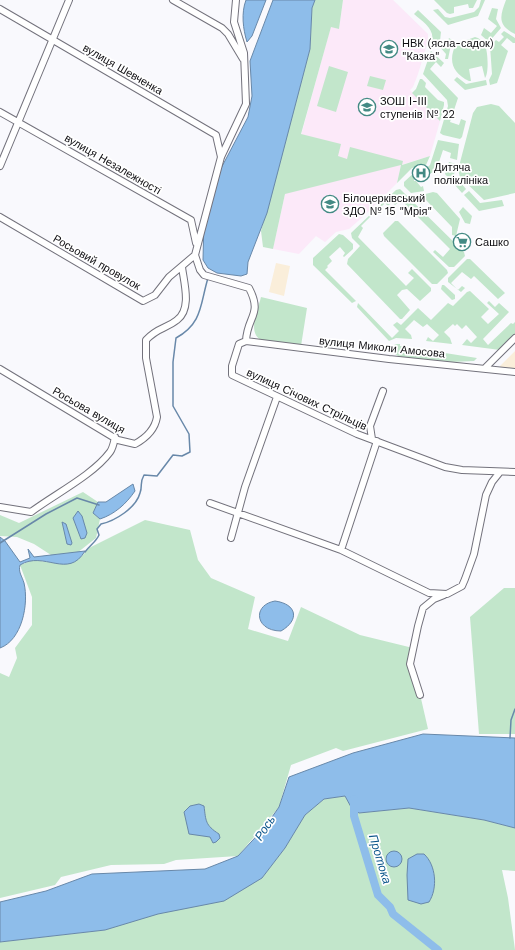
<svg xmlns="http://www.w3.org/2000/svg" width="515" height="950" viewBox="0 0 515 950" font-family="'Work Sans',sans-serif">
<rect width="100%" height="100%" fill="#f9f9fd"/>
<path fill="#faeeda" d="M276 263 290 266 284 296 269 292Z
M515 351V369L500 367V366Z"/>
<path fill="#fce9f9" d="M343 0H393L428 34V41L418 74 413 87 410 90 440 121 430 156 401 165 397 183 366 214 349 229 336 232 325 242 316 236 299 254 273 249 285 194 331 26 339 29Z"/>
<path fill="#c2e6cb" d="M315 0H343L339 29 331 27 301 134 341 144 338 156 347 159 350 147 403 161 402 165 430 156 426 165 412 168 397 183 401 165 285 194 273 249 263 247 261 231 310 49 312 8Z
M434 0H477L473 8H469L468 4 454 7V13L450 14 447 13Z
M481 0H485L478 16 448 25 433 10 438 9 445 17 450 18 474 12 479 7Z
M506 0H515V34C497 25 500 16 506 0Z
M492 8 498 9 496 19 501 28 489 42 481 35 484 28 491 33 497 26 488 19Z
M418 10 441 32 440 41 447 43 449 38 452 40 448 59H445L446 54 439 46 436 47 432 41C435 29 422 21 414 14Z
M504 31 515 38V43H513L507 38 501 45 508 51 497 83 490 85 489 80 492 74 490 46 496 40 499 42 504 37 501 34Z
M475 37C479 38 483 41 485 45 488 52 489 73 485 78L482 66 469 69 471 81H469C452 73 448 60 456 44Z
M431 51 444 63 441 67 436 62 430 69 458 98 450 122 459 125 461 119 466 121 462 137 460 139 443 135 440 133 448 106 447 100 423 74Z
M329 66 348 72 336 112 317 106Z
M370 76 386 80 383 90 367 86Z
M457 77 466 84 486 80 487 85 465 90 454 80Z
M420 79H422L426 83 425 87 438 100 444 102V105L440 121 412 93 416 89Z
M491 104 499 106 515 123V193L484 200 460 177 458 170 473 113 477 107Z
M438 140 459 144 457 160 450 158 451 153 443 150 436 171 429 174 425 171 422 172 430 165Z
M449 162 456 164 454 175 466 189 462 193 445 174Z
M417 170 420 172 414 174V181H416L421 187 423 186 424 191 411 193 404 186V182Z
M400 189 464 252 465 256 454 267H449L433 252 435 250 443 257 450 249 401 200 395 205 392 202 388 206 385 203 377 211 375 210 396 190Z
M469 191 480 203 502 200 504 206 479 211 464 195Z
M433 192 437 193 460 219 456 236 452 235V227L426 200 421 204 418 202V196Z
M463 207 472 216 470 224 465 223 459 212Z
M373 212 374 213 361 226 363 228 358 237 406 286 414 278 408 273 412 269 431 288V291L420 301 407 289 402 290 397 295 410 310 402 319H400L347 264 348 259 360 246 352 238 351 233Z
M395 221H398L447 270 448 273 437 284H432L384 236 383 233Z
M339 234 343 235 353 244V249L344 257 343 256 345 253 340 247 329 257 332 261 327 266 328 267 325 270 356 301 352 303 313 265V258Z
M467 259H470L505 293 498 299 474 276 471 279 462 272 451 283 458 290 462 286 465 288 461 292 448 282V278Z
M442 285H444L455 295V299L452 300 441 289Z
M470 291 489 309 481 317 488 324 499 314 487 303 489 301 495 307 499 303 509 312 483 339 488 345 511 323 513 324 515 322V334L500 350 462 345 467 339 471 343 477 337 466 325 462 329 457 324 455 326 453 324 444 332 450 338 452 344 426 341 428 337 433 341 439 335 427 324 423 327 414 320 405 329 411 335 412 339 396 338 389 341 357 307 358 303 392 338 399 331 393 325 397 322 401 325 418 308 431 320 448 303 453 306 467 292Z
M261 297 307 308 301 346 261 340C247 332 258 310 261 297Z
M397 344H400V346L477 358 474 361 451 362 400 357 395 354 393 349 394 345Z
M83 492 98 502 93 513 100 519 96 538 77 553 51 555 34 544 17 537 0 536V515L19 523Z
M145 520 190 530 198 560 211 578 255 597 248 629 288 641 301 607 360 635 413 648 414 668 428 729 343 751 336 748 291 765 279 807 238 856 176 860 164 864 111 865 61 877 55 885 0 898V673L9 677 17 658 15 648 32 625V597L20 565 33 560 63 564 82 556 89 548Z
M504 588H515V734H479L470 617Z
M345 796 351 807 359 813 409 808 484 820 515 828V871L502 870 508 898 515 950H0V942L105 930 262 878 285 848 305 815 324 799Z"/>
<path fill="#8ebdea" stroke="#6888a9" d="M246 0H266L252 36 247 42C243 29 241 13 246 0Z
M273 0H315L312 8 310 49 267 213 248 262 247 274 241 276 217 273 208 268 203 260 204 217 217 176 248 117 252 96 250 61Z
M133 484 135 491C126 504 115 514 100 519L93 513 98 502H106Z
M78 511 82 516 87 533 85 538 81 539 73 518Z
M62 522 66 524 72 543 71 545 67 544Z
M0 537 5 541 20 562 30 558 28 549 34 557 85 551C68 580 44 550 20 565 18 572 22 576 24 583 29 604 22 640 0 648Z
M275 601C297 604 300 620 281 631 255 631 252 605 275 601Z
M423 734 515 738V828L484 820 409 808 359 813 351 807 345 796 324 799 305 815 285 848 262 878 224 901 158 914 105 930 0 942V902L46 891 92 874 205 869 238 856 265 827 279 807 289 777 353 753Z
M199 804 204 806C206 821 205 825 219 834L220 838 216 842 213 843 210 837 189 834 184 812 190 806Z
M386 859a8 8 0 1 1 16 0a8 8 0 1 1-16 0Z
M417 854H424C436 865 438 888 429 902L421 904 408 900 407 875 408 859Z"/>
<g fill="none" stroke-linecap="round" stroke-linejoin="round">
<path stroke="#6888a9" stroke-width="1.5" d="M0 543 46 514 77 498 99 505
M85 552C90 545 96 542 99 535L97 529 101 524C115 521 136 508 140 493 143 485 139 484 144 475L157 476 173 455 182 456 190 452 189 434 173 406V362L176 338C203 323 200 304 208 278
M510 738 511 720 515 709"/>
<path stroke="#8ebdea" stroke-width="8" d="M354 799V816L378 895 390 907 393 914 438 950"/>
<defs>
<path id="minor" d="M173 0 222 28 228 34 243 59
M236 0 234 22 244 53 246 104 221 157 195 255 200 270 204 275 249 288C263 315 247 316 246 341L239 344 232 366V375L357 434 445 467 462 470 515 472
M0 9 216 135 221 157
M0 112 191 220 196 243
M0 166 69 0
M0 217 143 301 155 295 169 277 195 255
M246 341 389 359 515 372
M485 368 515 338
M0 369 118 440 135 444C146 438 155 429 157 417L146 358V340C158 327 166 329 177 320 192 309 184 283 182 267
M372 439 370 426 383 391
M210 503 341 550 429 593 447 594 462 586 465 579 474 554 486 495 492 482 500 472
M0 507 31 512C55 494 93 475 110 452 113 448 114 442 115 437
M231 538 245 487 277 397
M341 550 377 441
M420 695 410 664 418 626 423 608 434 599 444 595"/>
</defs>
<use href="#minor" stroke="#73727c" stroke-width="8"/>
<use href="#minor" stroke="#fff" stroke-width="6"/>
</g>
<defs>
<symbol id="school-ring" viewBox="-11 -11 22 22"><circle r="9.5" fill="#fff" stroke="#438a84" stroke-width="1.5"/><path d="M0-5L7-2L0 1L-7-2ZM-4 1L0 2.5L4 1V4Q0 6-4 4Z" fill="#438a84"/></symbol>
<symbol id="hospital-ring" viewBox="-11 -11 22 22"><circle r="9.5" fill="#fff" stroke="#438a84" stroke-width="1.5"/><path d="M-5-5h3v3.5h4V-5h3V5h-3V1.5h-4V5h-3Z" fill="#438a84"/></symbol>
<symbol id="supermarket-ring" viewBox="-11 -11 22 22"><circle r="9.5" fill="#fff" stroke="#438a84" stroke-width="1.5"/><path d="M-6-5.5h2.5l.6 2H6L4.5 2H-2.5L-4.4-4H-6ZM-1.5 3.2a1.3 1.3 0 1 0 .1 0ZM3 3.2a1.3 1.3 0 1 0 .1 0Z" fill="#438a84"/></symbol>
</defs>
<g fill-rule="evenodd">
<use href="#school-ring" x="379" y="39" width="20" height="20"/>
<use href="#school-ring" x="357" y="97" width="20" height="20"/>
<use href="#hospital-ring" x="411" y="163" width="20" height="20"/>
<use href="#school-ring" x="320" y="194" width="20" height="20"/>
<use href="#supermarket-ring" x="452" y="232" width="20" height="20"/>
</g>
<g text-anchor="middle" stroke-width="3.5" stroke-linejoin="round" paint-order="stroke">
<g font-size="11" fill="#0f0e12" stroke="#fff" text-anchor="start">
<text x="402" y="47">НВК (ясла-садок)<tspan x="402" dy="13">"Казка"</tspan></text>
<text x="380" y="105">ЗОШ І-ІІІ<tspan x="380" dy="13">ступенів № 22</tspan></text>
<text x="434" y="171">Дитяча<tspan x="434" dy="13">поліклініка</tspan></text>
<text x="343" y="202">Білоцерківський<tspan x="343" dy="13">ЗДО № 15 "Мрія"</tspan></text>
<text x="475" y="246">Сашко</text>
</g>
<g font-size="11" fill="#0f0e12" stroke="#fff">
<text transform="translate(123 69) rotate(30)" y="4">вулиця Шевченка</text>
<text transform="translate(113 164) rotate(30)" y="4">вулиця Незалежності</text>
<text transform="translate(97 262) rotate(30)" y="4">Росьовий провулок</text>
<text transform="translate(382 347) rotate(6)" y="4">вулиця Миколи Амосова</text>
<text transform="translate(307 399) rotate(25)" y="4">вулиця Січових Стрільців</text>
<text transform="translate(89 410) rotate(30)" y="4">Росьова вулиця</text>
</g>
<g font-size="12" font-style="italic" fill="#0b558b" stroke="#fff">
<text transform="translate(265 828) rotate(-57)" y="4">Рось</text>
<text transform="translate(380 859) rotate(73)" y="4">Протока</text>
</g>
</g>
</svg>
